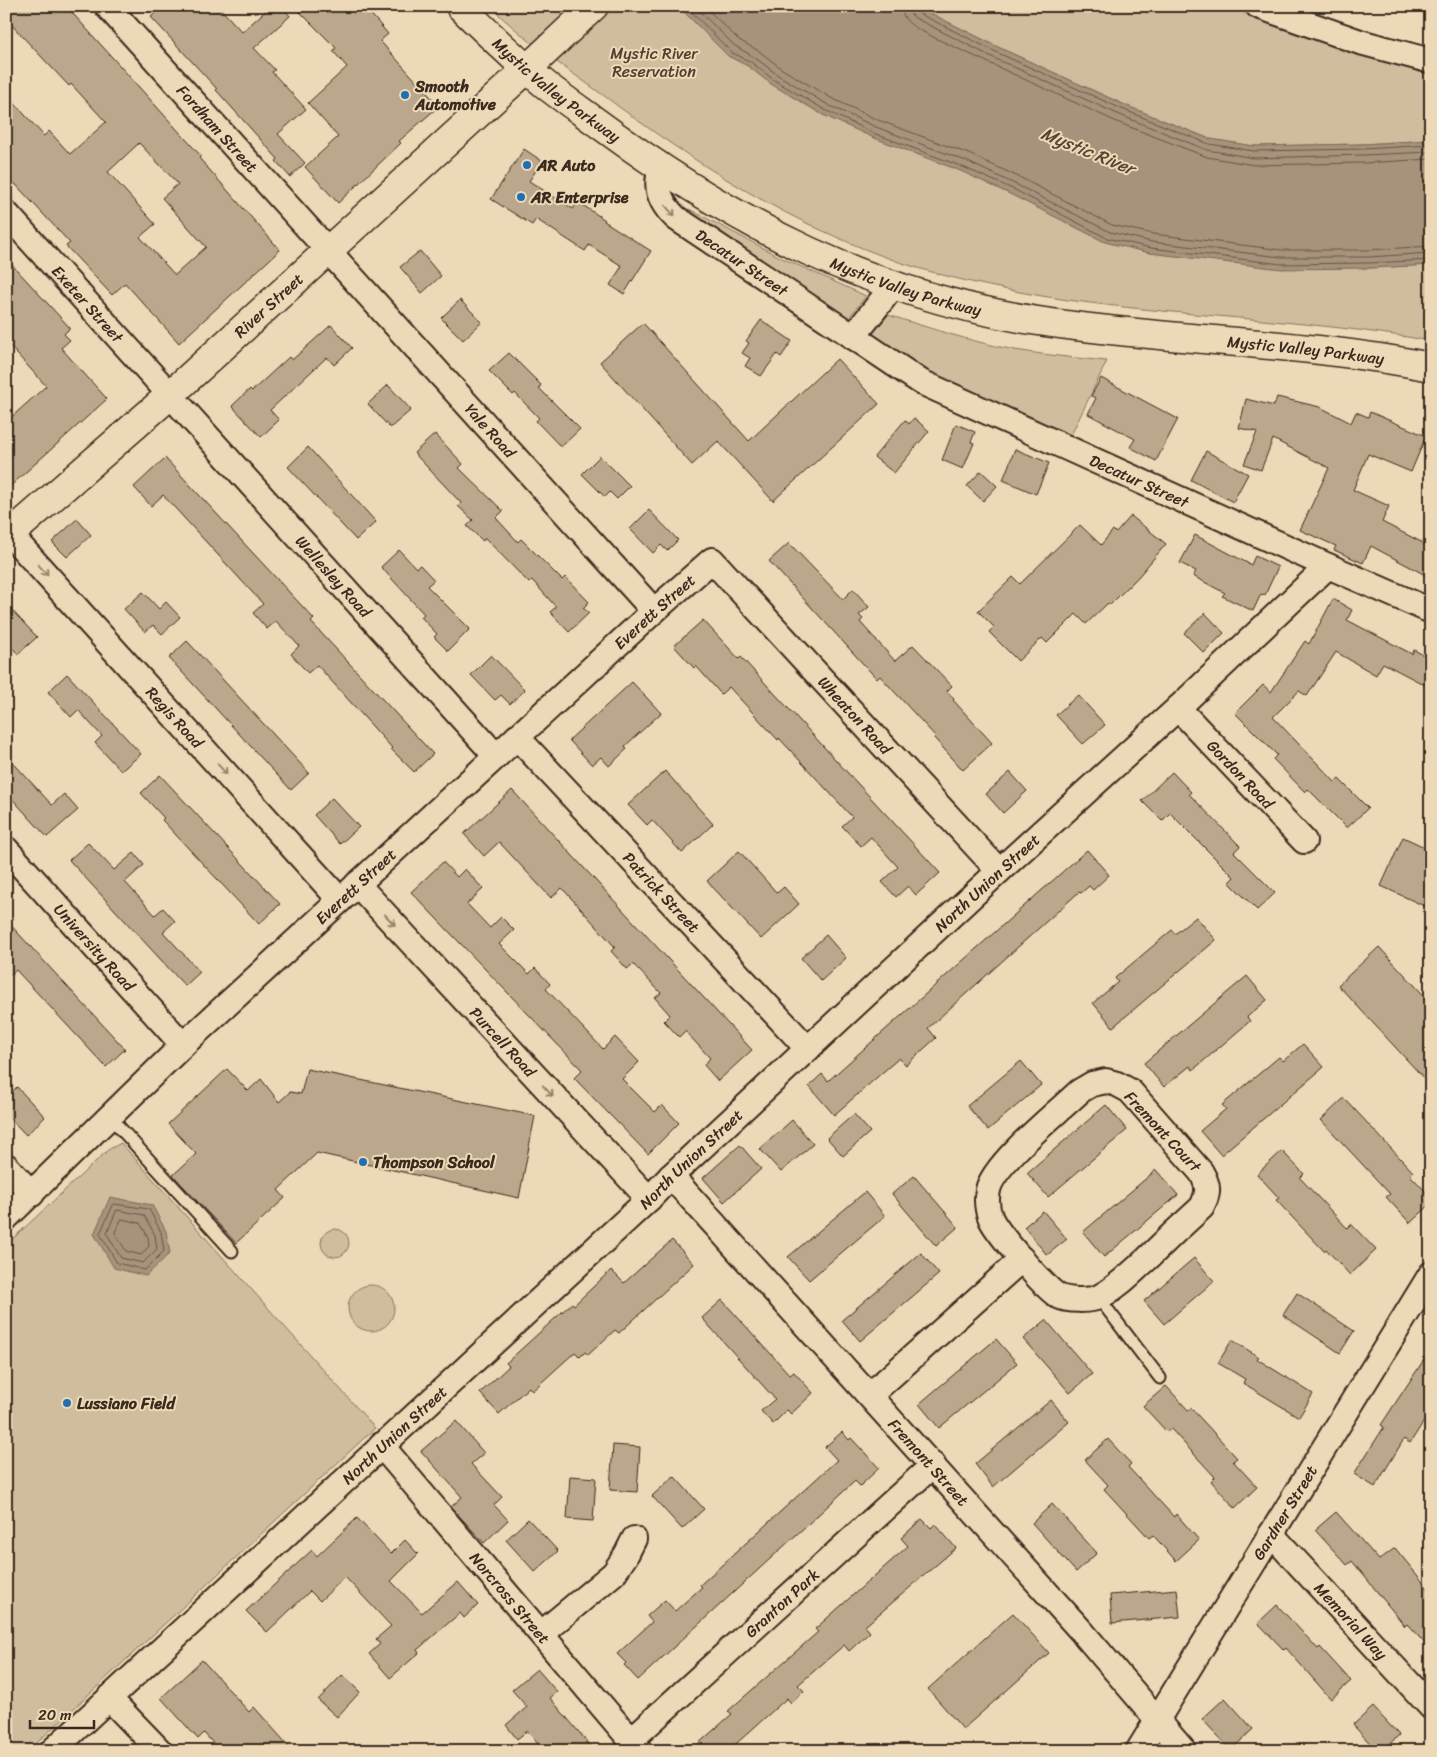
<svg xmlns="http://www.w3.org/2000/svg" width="1437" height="1757" viewBox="0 0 1437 1757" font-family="Sriracha,sans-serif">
<rect width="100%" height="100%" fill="#edd9b7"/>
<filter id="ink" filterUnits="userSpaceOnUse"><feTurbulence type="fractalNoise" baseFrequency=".02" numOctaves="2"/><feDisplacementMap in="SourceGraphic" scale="10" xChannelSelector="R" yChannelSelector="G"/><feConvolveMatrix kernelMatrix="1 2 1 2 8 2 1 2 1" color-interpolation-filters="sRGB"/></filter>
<g filter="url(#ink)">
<path fill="#d0bd9e" stroke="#86745e" d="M490 6H680L686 14 728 56 748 66 771 84 823 115 872 137 961 171 1012 195 1105 242 1150 253 1192 257 1231 263 1369 268 1431 265V341C1302 318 1171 317 1042 296 995 288 948 278 902 263 792 225 695 164 603 95 564 67 524 40 490 6Z
M916 6H1227L1291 32 1344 49 1431 72V140L1363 144 1254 146 1210 139 1125 105 1000 48Z
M689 209 782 258 866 296 847 320 687 213Z
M888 315C930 328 972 342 1015 350 1045 355 1076 358 1107 361L1070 437 934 376 871 336Z
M121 1143 375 1428 28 1751H6V1245L108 1150Z
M321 1243a14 14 0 1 1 28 0a14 14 0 1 1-28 0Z
M348 1308a23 23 0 1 1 46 0a23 23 0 1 1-46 0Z"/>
<path fill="#a7937b" stroke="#7c6956" d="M680 6H916L1000 48 1125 105 1210 139 1254 146 1363 144 1431 140V265L1369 268 1281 269 1150 253 1105 242 1012 195 961 171 872 137 823 115 771 84 748 66 728 56 686 14Z
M110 1197 152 1205 166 1231 170 1253 146 1276 114 1268 94 1234Z"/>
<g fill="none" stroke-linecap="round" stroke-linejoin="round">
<path stroke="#665443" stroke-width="1" d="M686 6 731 52 751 62 774 80 825 110 873 133 963 167 1015 190 1107 238 1151 248 1281 264 1369 263 1431 260
M694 6 735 46 754 57 778 75 828 105 876 127 966 161 1017 185 1110 232 1152 242 1281 257H1369L1431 253
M704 6 739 40 759 51 782 69 831 98 878 120 969 154 1021 178 1112 225 1153 234 1282 250H1368L1431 246
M901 6C902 25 921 30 935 38L1117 122 1207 157 1254 165 1364 163 1431 159
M909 6 910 13 915 18 996 59 1120 115 1207 150 1254 158 1364 155 1431 152
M915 6 918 13 998 53 1122 109 1209 144 1254 151 1363 149 1431 145
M114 1204 149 1209 161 1232 164 1251 145 1270 117 1263 100 1234Z
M117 1210 144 1215 155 1235 157 1249 143 1263 121 1258 107 1234Z
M122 1219 140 1223 148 1237 149 1246 141 1255 126 1251 115 1233Z"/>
</g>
<path fill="#bba88c" stroke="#3b2a1e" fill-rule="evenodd" d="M6 6H66L201 156 199 158 280 250 179 343 125 283 112 295 66 246 70 243 6 174V94L44 136 49 131 70 154 106 122 71 84 69 86 6 19ZM139 143 178 184 162 198 206 247 175 275 140 237 155 224 108 172Z
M163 6H218L242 32 271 6H282L290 16 254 48 275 70 272 72 306 109 278 134 305 163 290 177 276 161 278 159 216 90 217 89 151 17Z
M294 6H364L388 34 380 41 439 106 399 141 401 143 338 203 305 167 338 137 308 103 347 67 333 51 336 48Z
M524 149 542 161 529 181 573 209 578 202 605 220 604 221 651 251 624 294 610 285 622 266 589 245 585 251 536 219 532 225 491 199Z
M420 251 441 276 422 293 400 267Z
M6 258 70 328 64 334 70 340 61 348 107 399 6 490V422L46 386 6 342Z
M460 300 482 322 463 340 441 318Z
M761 320 792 341 781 357 777 354 761 376 745 366 750 358 742 353 749 343 746 341Z
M643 323 749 441 837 359 879 404 773 501 718 441 692 465 600 362Z
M331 325 352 348 334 365 327 357 270 410 279 420 261 437 232 406 250 389 252 391 289 357 292 360Z
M509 353 541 385 539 388 580 429 561 447 536 421 539 418 515 393 513 395 489 371Z
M1101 378 1178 419 1156 461 1130 447 1135 439 1088 414 1096 398 1091 396Z
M388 385 411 410 390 428 368 404Z
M1277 397 1320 407 1351 423 1356 412 1368 417 1370 412 1426 436 1411 472 1368 454 1353 490 1389 506 1382 522 1431 547V578L1371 546 1363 563 1334 550 1336 546 1300 530 1329 468 1273 439 1261 470 1244 464 1257 432 1239 428 1246 399 1274 406Z
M914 418 929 431 894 473 874 457 905 420 909 424Z
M956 424 975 432 971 442 974 443 963 469 942 460Z
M435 434 463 464 459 468 503 511 496 518 518 542 521 539 562 580 565 577 589 602 583 608 589 613 569 632 550 612 556 607 532 580 529 583 485 538 483 541 467 526 473 520 458 506 461 503 414 453Z
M308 447 376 522 356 540 288 467Z
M1015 449 1049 463 1036 494 1003 480Z
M1206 451 1248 474 1233 502 1191 480Z
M600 456 630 486 617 499 610 492 605 497 582 474Z
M165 458 314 619 311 622 433 754 414 772 391 749 392 748 317 665 308 673 291 654 299 646 276 621 267 629 253 613 263 604 163 495 151 506 134 487Z
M981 471 997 486 983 501 967 486Z
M649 510 678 540 667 551 661 545 653 553 630 529Z
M1131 516 1166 544 1138 577 1110 605 1108 603 1086 624 1076 614 1047 643 1042 638 1018 661 989 632 994 627 978 611 1013 577 1020 584 1080 525 1101 545 1113 530 1116 533Z
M77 519 91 535 67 557 52 542Z
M1195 535 1251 565 1255 556 1278 567 1265 595 1261 594 1253 611 1222 596 1225 593 1193 576 1196 571 1180 563Z
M789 543 843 599 853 589 869 607 859 615 863 619 860 622 895 661 913 645 952 686 947 691 954 699 953 700 992 743 963 770 934 738 936 737 880 676 877 679 769 561Z
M399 550 416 568 420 565 434 580 427 586 470 629 448 651 434 637 437 634 421 617 424 614 381 567Z
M143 592 159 609 166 602 180 617 162 634 153 625 145 632 124 609Z
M1333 599 1352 610 1347 620 1412 654 1414 650 1431 659V675L1425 685 1383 663 1376 675 1336 652 1307 696 1299 691 1273 717 1335 782 1339 779 1368 808 1347 828 1308 789 1305 792 1273 759 1277 755 1235 713 1263 685 1271 692 1305 641 1309 644Z
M6 604 37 637 18 654 6 641Z
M1205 613 1224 633 1204 653 1184 633Z
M703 620 739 659 741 657 940 873 916 895 908 886 896 897 882 882 898 867 871 837 861 846 842 826 852 817 779 738 778 740 729 687 721 694 696 666 694 668 674 646Z
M187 641 309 773 291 790 169 658Z
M491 655 525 690 510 704 501 695 495 700 471 675Z
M67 674 141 754 121 771 95 743 102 736 78 710 71 717 48 692Z
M632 682 661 713 625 746 627 749 609 766 601 757 592 765 569 740Z
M1078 695 1105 725 1083 744 1056 715Z
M6 755 52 805 64 794 78 810 47 837 6 792Z
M665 771 713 824 682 853 652 820 647 825 628 805Z
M1010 772 1027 791 1003 813 986 794Z
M1172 772 1191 792 1189 794 1240 846 1234 852 1275 893 1257 910 1229 882 1234 877 1170 813 1162 821 1142 801Z
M160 775 280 904 259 924 162 820 164 818 141 793Z
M512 790 752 1050 718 1081 704 1065 710 1058 685 1031 679 1037 664 1021 670 1015 655 998 661 993 633 964 627 969 611 951 615 947 562 888 551 898 499 842 484 856 464 834Z
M332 798 359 827 340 844 314 815Z
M1403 837 1431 850V909L1381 886Z
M88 843 114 870 134 853 144 865 125 882 155 915 163 908 175 921 163 932 200 972 185 986 69 860Z
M1087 850 1109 875 1093 890 1089 886 1081 893 1079 892 928 1028 936 1038 906 1065 899 1058 834 1115 809 1086 822 1074 828 1081Z
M739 851 777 893 784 887 799 904 761 939 707 881Z
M443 862 457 877 465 869 483 889 467 904 490 928 501 917 514 930 499 944 529 974 535 968 550 984 546 989 603 1049 615 1037 639 1062 622 1079 655 1112 662 1105 679 1123 648 1154 574 1078 582 1070 411 892Z
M1196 917 1216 940 1113 1027 1093 1003 1118 982 1115 978 1172 930 1175 934Z
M6 920 125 1049 106 1067 16 970 6 979Z
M826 935 846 958 821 981 801 958Z
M1379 947 1431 1003V1086L1338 985Z
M1247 976 1267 1000 1247 1017 1250 1021 1193 1070 1190 1066 1164 1087 1144 1063Z
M1303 1044 1324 1067 1221 1155 1200 1131 1226 1109 1222 1105 1279 1057 1283 1061Z
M1021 1061 1041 1085 988 1130 967 1106Z
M227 1069 248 1091 261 1079 279 1102 290 1092 301 1094 307 1069 535 1116 519 1198 317 1153 278 1190 285 1198 236 1243 173 1175 196 1154 168 1124Z
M17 1087 45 1117 26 1135 6 1114V1097Z
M1344 1098 1413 1172 1410 1175 1431 1197V1204L1410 1223 1386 1197 1390 1194 1321 1120Z
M1106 1105 1127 1130 1048 1197 1027 1173Z
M854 1114 870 1132 843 1156 827 1138Z
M792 1120 813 1144 781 1172 760 1149Z
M740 1145 761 1169 724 1202 703 1178Z
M1282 1151 1304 1174 1300 1178 1347 1228 1351 1224 1376 1250 1350 1275 1326 1249 1324 1251 1276 1200 1279 1198 1257 1174Z
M1156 1170 1178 1195 1104 1257 1083 1232Z
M914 1176 958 1227 936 1246 892 1194Z
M865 1192 885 1216 809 1280 788 1257Z
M1043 1211 1067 1239 1047 1255 1024 1227Z
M672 1240 694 1264 619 1333 615 1330 588 1355 585 1352 580 1357 575 1352 532 1391 529 1387 499 1414 480 1393 509 1366 506 1363 572 1303 574 1305 611 1270 624 1283Z
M921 1253 939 1274 860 1341 842 1320Z
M1194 1258 1214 1281 1164 1324 1144 1301Z
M1297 1293 1354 1331 1340 1353 1283 1315Z
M722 1300 790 1375 794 1372 813 1393 791 1414 787 1410 773 1424 761 1411 775 1399 702 1318Z
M1046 1320 1092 1374 1070 1393 1023 1339Z
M996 1339 1017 1363 939 1428 919 1404Z
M1232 1340 1259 1357 1257 1359 1313 1394 1299 1417 1243 1383 1245 1379 1218 1363Z
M1431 1349V1410L1410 1443 1404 1439 1375 1487 1354 1474 1384 1427 1381 1425Z
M1166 1386 1188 1410 1191 1408 1237 1458 1233 1461 1257 1487 1235 1508 1211 1481 1215 1477 1171 1429 1167 1432 1143 1406Z
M1051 1400 1069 1422 993 1487 975 1464Z
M456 1421 484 1453 471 1464 502 1497 494 1505 508 1520 484 1543 451 1507 462 1497 421 1451Z
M842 1432 849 1440 851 1438 879 1468 860 1486 855 1481 638 1680 624 1665 626 1663 617 1654 652 1622 647 1616 665 1600 675 1611 702 1587 700 1585 837 1460 825 1447Z
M1108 1439 1131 1464 1128 1467 1174 1517 1176 1514 1199 1540 1176 1561 1153 1535 1149 1538 1104 1489 1108 1485 1085 1460Z
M613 1445 640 1447 637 1492 610 1490Z
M570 1476 596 1478 593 1521 567 1519Z
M674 1476 704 1509 682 1529 652 1496Z
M1052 1504 1097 1553 1076 1572 1032 1523Z
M1336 1512 1379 1560 1395 1548 1431 1592V1650L1407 1624 1405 1626 1352 1561 1347 1565 1315 1530Z
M357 1518 391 1554 405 1540 418 1554 391 1581 422 1613 458 1582 478 1605 464 1618 460 1613 417 1650 419 1653 390 1678 369 1654 380 1644 376 1639 391 1626 345 1577 320 1601 310 1591 267 1632 246 1611 312 1550 317 1556Z
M528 1519 558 1551 535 1572 506 1540Z
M922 1519 931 1528 935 1524 956 1548 865 1626 870 1632 849 1651 844 1645 798 1685 804 1691 791 1703 787 1698 728 1751H690L732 1714 728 1711 818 1632 815 1629 908 1546 901 1538Z
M1177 1589 1180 1617 1112 1623 1110 1595Z
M1277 1605 1318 1649 1320 1647 1351 1681 1331 1699 1286 1648 1284 1650 1258 1623Z
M1013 1613 1049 1653 963 1729 928 1689Z
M202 1660 249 1712 254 1707 293 1751H220L204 1733 198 1739 161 1698Z
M537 1669 557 1692 550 1698 595 1751H544L527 1731 517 1739 506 1725 527 1707 512 1690Z
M342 1675 360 1692 337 1717 318 1700Z
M1225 1698 1253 1729 1231 1750 1202 1719Z
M1373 1707 1399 1735 1382 1751H1377L1353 1725Z"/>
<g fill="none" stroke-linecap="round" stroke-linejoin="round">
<defs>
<path id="service" d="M110 1117 232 1251
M1098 1297 1160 1378"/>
<g id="minor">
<path id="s1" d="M107 6 654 611"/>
<path d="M1258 6 1360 42 1431 61"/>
<path id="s2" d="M661 168C654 188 661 204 676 218L921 382 1328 566 1431 611"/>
<path id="s3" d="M6 213 496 756"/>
<path d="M853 337 893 286"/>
<path id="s4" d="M6 530 340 900"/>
<path id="s5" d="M1178 708 1304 841"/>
<path id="s6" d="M517 737 808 1049"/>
<path id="s7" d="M6 849 183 1045"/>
<path id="s8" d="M357 884 649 1199"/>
<path d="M1106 1081 1117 1084 1130 1091 1201 1172C1209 1186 1209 1192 1202 1207 1183 1224 1165 1241 1147 1259 1132 1272 1117 1288 1099 1297 1090 1301 1068 1301 1058 1296 1045 1288 998 1234 991 1219 987 1210 986 1200 988 1190 993 1164 1059 1111 1080 1091L1092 1084Z"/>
<path d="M6 1166 32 1194"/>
<path id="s9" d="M671 1176 1084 1634 1184 1751"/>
<path id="s10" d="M6 1218 183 1045 654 611 712 560 999 871"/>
<path d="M870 1395 1022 1259"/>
<path id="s11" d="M381 1445 640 1751"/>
<path id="s12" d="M1271 1534 1431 1707"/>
<path d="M542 1633 614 1573 626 1555 634 1539"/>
<path d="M109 1698 160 1751"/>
<path id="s13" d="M631 1740 933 1465"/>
<path id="s14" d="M52 1751 649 1199 671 1176 999 871 1178 708 1328 566"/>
<path id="s15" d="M1138 1751 1431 1274"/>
</g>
<g id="tertiary">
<path id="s16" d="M6 538 170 395 527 69 594 6"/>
</g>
<g id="secondary">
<path id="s17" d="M460 6C488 33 516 61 547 86 565 100 584 113 603 127 737 225 872 295 1038 321 1168 341 1301 341 1431 367"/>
</g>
</defs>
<use href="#service" stroke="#3b2a1e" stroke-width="15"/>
<use href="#minor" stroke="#3b2a1e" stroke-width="28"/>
<use href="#tertiary" stroke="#3b2a1e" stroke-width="31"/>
<use href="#secondary" stroke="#3b2a1e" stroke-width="31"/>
<use href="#service" stroke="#edd9b7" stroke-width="11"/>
<use href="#minor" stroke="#edd9b7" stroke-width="24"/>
<use href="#tertiary" stroke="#edd9b7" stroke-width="28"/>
<use href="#secondary" stroke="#edd9b7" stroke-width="28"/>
</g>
<defs><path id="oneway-shaft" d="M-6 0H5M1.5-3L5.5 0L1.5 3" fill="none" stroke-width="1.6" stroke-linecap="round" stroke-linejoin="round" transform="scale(1.25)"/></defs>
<g stroke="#94826a">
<use href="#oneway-shaft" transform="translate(670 211) rotate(49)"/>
<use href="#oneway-shaft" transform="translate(43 570) rotate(48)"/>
<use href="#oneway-shaft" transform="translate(222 769) rotate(48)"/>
<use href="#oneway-shaft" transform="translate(390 920) rotate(47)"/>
<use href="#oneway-shaft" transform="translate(548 1091) rotate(47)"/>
</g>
</g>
<g fill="#1f6fb2" stroke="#edd9b7" stroke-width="2">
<circle cx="405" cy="95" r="5"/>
<circle cx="527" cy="165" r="5"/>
<circle cx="521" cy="197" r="5"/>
<circle cx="363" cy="1162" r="5"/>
<circle cx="67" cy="1403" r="5"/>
</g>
<g text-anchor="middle" stroke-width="4" stroke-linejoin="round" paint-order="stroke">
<g font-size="16" fill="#514031" stroke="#edd9b7">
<text x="654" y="59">Mystic River<tspan x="654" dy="18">Reservation</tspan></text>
</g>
<g font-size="16" font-weight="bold" fill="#3b2a1e" stroke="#edd9b7" text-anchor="start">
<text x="415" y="92">Smooth<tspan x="415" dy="18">Automotive</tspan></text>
<text x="537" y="171">AR Auto</text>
<text x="531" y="203">AR Enterprise</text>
<text x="373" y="1168">Thompson School</text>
<text x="77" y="1409">Lussiano Field</text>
</g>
<g font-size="16" fill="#3b2a1e" stroke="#edd9b7">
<text dy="6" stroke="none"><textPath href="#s17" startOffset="128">Mystic Valley Parkway</textPath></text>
<text dy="6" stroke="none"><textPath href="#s1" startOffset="165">Fordham Street</textPath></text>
<text dy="6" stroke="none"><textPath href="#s2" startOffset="135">Decatur Street</textPath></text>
<text dy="6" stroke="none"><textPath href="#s17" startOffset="532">Mystic Valley Parkway</textPath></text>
<text dy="6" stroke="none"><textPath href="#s3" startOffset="122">Exeter Street</textPath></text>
<text dy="6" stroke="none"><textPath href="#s16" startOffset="351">River Street</textPath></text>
<text dy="6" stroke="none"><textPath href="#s17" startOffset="938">Mystic Valley Parkway</textPath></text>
<text dy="6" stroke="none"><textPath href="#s1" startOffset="572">Yale Road</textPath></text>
<text dy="6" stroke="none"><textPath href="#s2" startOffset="590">Decatur Street</textPath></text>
<text dy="6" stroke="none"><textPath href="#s3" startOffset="489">Wellesley Road</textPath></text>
<text dy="6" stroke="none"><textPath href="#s10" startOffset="888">Everett Street</textPath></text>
<text dy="6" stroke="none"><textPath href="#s10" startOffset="1176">Wheaton Road</textPath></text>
<text dy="6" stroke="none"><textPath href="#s4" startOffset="252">Regis Road</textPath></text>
<text dy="6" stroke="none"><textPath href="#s5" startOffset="91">Gordon Road</textPath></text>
<text dy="6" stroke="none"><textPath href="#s14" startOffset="1276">North Union Street</textPath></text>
<text dy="6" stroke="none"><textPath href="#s10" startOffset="482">Everett Street</textPath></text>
<text dy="6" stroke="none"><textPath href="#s6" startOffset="212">Patrick Street</textPath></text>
<text dy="6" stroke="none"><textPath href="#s7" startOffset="132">University Road</textPath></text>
<text dy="6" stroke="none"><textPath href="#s8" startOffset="215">Purcell Road</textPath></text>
<text transform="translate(1163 1131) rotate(47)" y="6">Fremont Court</text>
<text dy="6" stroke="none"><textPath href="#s14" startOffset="871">North Union Street</textPath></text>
<text dy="6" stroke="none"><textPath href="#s14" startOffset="466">North Union Street</textPath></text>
<text dy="6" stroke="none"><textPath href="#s9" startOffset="385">Fremont Street</textPath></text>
<text dy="6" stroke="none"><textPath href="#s15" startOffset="280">Gardner Street</textPath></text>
<text dy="6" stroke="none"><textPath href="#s11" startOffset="200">Norcross Street</textPath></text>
<text dy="6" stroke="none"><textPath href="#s13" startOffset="204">Granton Park</textPath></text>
<text dy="6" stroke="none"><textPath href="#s12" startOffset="118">Memorial Way</textPath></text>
</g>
<g font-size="18" font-style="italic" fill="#564435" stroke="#edd9b7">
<text transform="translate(1088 151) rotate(22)" y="6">Mystic River</text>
</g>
</g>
<rect width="1437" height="1757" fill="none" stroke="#edd9b7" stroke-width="25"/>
<rect x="12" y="12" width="1412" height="1732" fill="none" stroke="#3b2a1e" stroke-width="2" filter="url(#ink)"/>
<path d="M30 1720v8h64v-8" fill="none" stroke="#3b2a1e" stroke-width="2.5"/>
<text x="38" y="1720" font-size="15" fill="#3b2a1e" stroke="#edd9b7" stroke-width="4" paint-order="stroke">20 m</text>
</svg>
